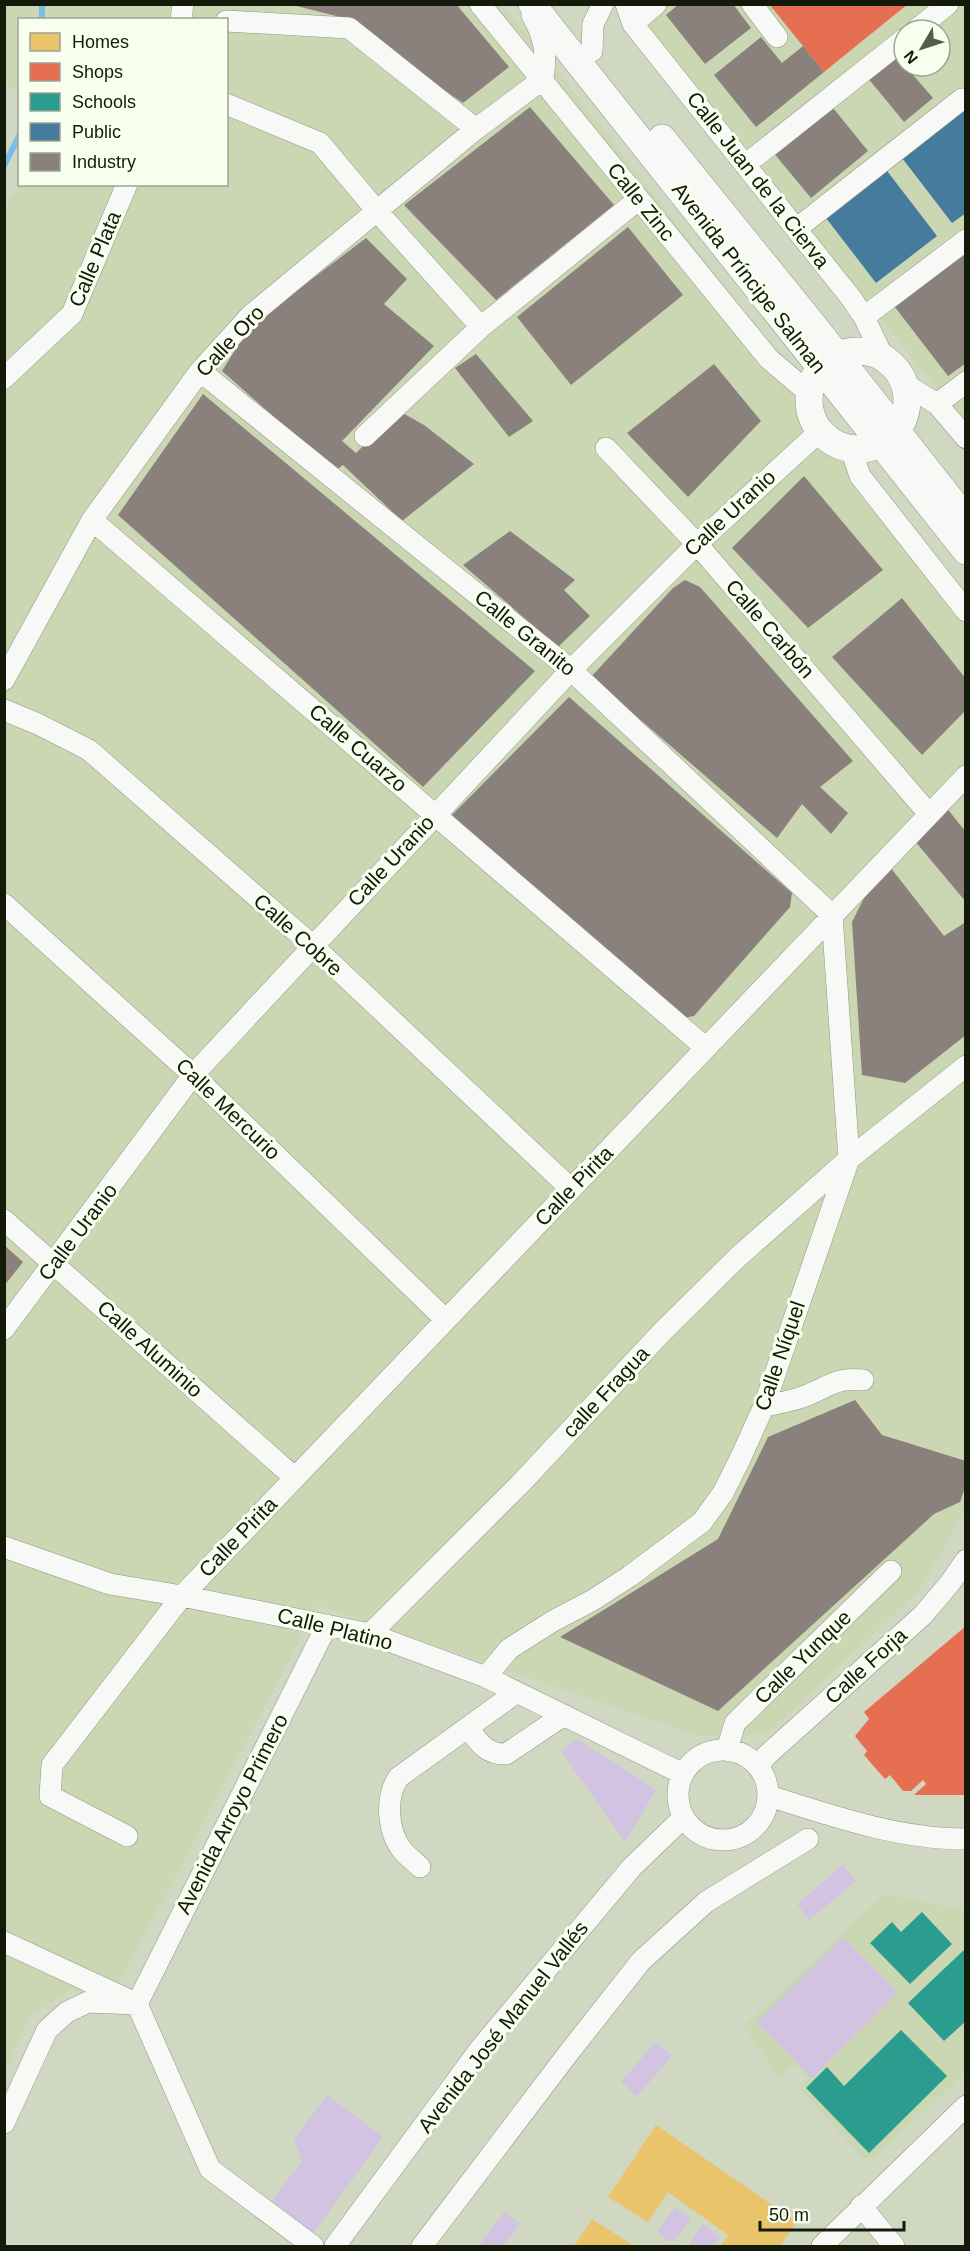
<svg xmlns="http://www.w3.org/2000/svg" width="970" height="2251" viewBox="0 0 970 2251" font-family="Arial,sans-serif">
<rect width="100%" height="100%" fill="#d0d8c2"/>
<path fill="#cad7b2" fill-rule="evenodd" d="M5 5H501L547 58 965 593V1511L919 1591 767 1734 700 1736 318 1605 120 1981 69 1991 31 2015 5 2073V204L21 185 226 184V20H20L19 90 5 85Z
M626 5H965V423ZM904 30H940V66H904Z
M885 1894 965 1910V2073L874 2158H863L799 2089 809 2078 795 2064 780 2077 743 2027Z"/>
<path fill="#d1c3e1" d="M577 1739 656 1790 625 1842 561 1751Z
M843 1865 856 1881 809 1920 797 1904Z
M843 1937 898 1993 812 2078 757 2022Z
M655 2042 672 2056 637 2096 621 2082Z
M327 2095 383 2137 309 2239 267 2207 302 2161 294 2140Z
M675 2207 691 2218 674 2241H669L657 2232Z
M504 2212 520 2224 503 2246H479Z
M703 2224 720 2237 713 2246H688Z"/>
<path fill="#e9c46a" d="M966 1643V1732L904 1786 880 1755 861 1736Z
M656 2125 797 2222 780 2246H721L728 2235 668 2192 648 2222 608 2197Z
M592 2219 634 2246H574Z"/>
<path fill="#e76f51" d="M769 4H908L824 72Z
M966 1626V1795H914L926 1784 923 1780 911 1791H903L890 1775 885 1779 864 1755 867 1751 855 1736 869 1719 864 1712Z"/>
<path fill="#2a9d8f" d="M922 1912 952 1944 910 1984 870 1943 892 1922 901 1932Z
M966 1948V2021L944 2041 908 2003Z
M901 2030 947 2076 869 2153 806 2088 827 2067 844 2086Z"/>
<path fill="#457b9d" d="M966 110V213L952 223 899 154Z
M884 167 937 236 876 283 823 214Z"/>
<path fill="#8a817c" d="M289 4H456L509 67 463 103 336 16Z
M679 4H733L751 28 705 64 666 15Z
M761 37 782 63 803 46 824 72 756 127 714 75Z
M895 54 933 98 904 122 867 77Z
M829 103 868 151 811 198 772 151Z
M530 107 614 205 496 300 404 205Z
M628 227 683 295 571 385 517 317Z
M366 238 407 279 384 304 434 346 342 441 356 453 399 411 424 425 474 464 402 521 343 465 335 471 222 371 250 326Z
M966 244V363L948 376 891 302Z
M476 354 533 421 509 437 455 368Z
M714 364 761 421 688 497 627 433Z
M203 394 535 671 423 787 118 515Z
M804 476 883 570 808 628 732 548Z
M510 531 575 580 564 590 590 616 558 647 463 565Z
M685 580 700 587 853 761 820 787 848 813 831 834 802 804 777 838 591 677 673 588Z
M902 598 966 679V710L922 755 832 657Z
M569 697 792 893 790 907 694 1016 678 1019 452 815Z
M945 806 966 832V902L914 840Z
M887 863 944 936 966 922V1035L905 1083 862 1075 852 922 867 892Z
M4 1245 23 1262 4 1286Z
M855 1400 882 1435 966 1461V1485L960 1502 934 1514 718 1711 560 1637 718 1539 768 1437Z"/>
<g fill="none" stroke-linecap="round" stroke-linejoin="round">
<path stroke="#79beeb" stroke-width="6" d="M42 20V4
M4 166 20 134"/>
<defs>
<path id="minor" d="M480 4 769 359 809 393
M626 4 633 24 851 298 864 317 884 359
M752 4 777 37
M181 20 183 4
M226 21 349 28 476 129
M633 24 656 4
M916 30 948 4
M592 51 593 24 603 4
M226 104 320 143 377 211 481 327
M745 165 904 39
M796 229 962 99
M864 317 966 240
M200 371 571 670 832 915 849 1159 764 1406 740 1459 723 1493 702 1522 630 1576 593 1600 553 1621 509 1649 486 1677
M4 378 72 314 127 184
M903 383 937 404 966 438
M937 404 966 382
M365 436 481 327 639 199
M606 448 697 544 929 814
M851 449 860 476 966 611
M92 520 706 1048
M4 680 92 520 200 371 251 315 476 129 543 79C547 54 545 38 532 15
M4 710 38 724 89 750 313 946 571 1189
M4 904 193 1075 446 1320
M4 1220 295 1478
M4 1329 193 1075 571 670 697 544 820 431
M764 1406C779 1403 795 1401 810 1394 831 1385 838 1377 863 1380
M4 1547 110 1584 182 1596 370 1634 486 1677 683 1774
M370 1634 522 1482 663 1331 739 1256 849 1159 966 1066
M468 1728C480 1743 485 1754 506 1754L564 1715
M678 1795a45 45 0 1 1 90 0a45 45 0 1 1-90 0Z
M727 1750 735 1723 891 1571
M758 1766 766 1756 923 1615 950 1583 966 1560
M769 1796C832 1816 898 1839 966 1839
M127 1836 50 1796 52 1765 182 1596 966 776
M420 1867C414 1861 407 1856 402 1850 387 1830 385 1796 399 1777L517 1692
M4 1942 129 2000
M4 2123 47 2030 67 2012 88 2002 137 2004
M861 2206 894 2246
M313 2246 210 2169 137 2004 327 1625
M335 2246 480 2049 632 1867 684 1817
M422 2246 567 2055 641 1961 706 1902 808 1839
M822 2246 966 2106"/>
<path id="major" d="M532 4 966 551
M662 138 814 326 966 519
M809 400a49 49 0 1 1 98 0a49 49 0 1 1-98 0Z"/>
</defs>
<use href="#minor" stroke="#909685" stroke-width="22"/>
<use href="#major" stroke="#909685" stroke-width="28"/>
<use href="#minor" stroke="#f8f9f6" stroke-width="21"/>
<use href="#major" stroke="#f8f9f6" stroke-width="27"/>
</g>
<g text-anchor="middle" stroke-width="6" stroke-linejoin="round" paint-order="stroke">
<g font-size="21" fill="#141a0a" stroke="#f8ffee">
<text transform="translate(758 180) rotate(52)" y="7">Calle Juan de la Cierva</text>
<text transform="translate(641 202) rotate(51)" y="7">Calle Zinc</text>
<text transform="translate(95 259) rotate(-67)" y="7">Calle Plata</text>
<text transform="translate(749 278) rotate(52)" y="7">Avenida Príncipe Salman</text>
<text transform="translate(230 341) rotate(-47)" y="7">Calle Oro</text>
<text transform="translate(730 513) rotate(-43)" y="7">Calle Uranio</text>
<text transform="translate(770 629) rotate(49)" y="7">Calle Carbón</text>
<text transform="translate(525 633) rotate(39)" y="7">Calle Granito</text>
<text transform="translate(358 748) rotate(41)" y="7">Calle Cuarzo</text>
<text transform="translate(391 861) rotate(-47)" y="7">Calle Uranio</text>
<text transform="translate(298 935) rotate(42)" y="7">Calle Cobre</text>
<text transform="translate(228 1109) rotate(44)" y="7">Calle Mercurio</text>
<text transform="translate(574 1186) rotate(-46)" y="7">Calle Pirita</text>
<text transform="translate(78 1232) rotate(-53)" y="7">Calle Uranio</text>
<text transform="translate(150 1349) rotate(42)" y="7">Calle Aluminio</text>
<text transform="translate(780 1356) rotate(-71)" y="7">Calle Níquel</text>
<text transform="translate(606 1392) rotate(-47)" y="7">calle Fragua</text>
<text transform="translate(238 1537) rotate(-46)" y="7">Calle Pirita</text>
<text transform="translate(335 1629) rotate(14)" y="7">Calle Platino</text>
<text transform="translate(803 1657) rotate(-44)" y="7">Calle Yunque</text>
<text transform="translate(866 1666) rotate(-42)" y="7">Calle Forja</text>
<text transform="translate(232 1814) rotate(-63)" y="7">Avenida Arroyo Primero</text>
<text transform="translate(503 2027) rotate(-52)" y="7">Avenida José Manuel Vallés</text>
</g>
</g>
<rect width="970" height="2251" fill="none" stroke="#141a0a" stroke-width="12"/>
<rect x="18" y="18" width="210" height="168" fill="#f8ffee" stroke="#9da393" stroke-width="1.5"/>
<rect x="30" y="33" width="30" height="18" fill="#e9c46a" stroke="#9da393" stroke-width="1.5"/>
<text x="72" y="48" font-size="18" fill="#141a0a">Homes</text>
<rect x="30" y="63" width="30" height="18" fill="#e76f51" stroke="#9da393" stroke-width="1.5"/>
<text x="72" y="78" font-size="18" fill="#141a0a">Shops</text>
<rect x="30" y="93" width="30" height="18" fill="#2a9d8f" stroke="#9da393" stroke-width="1.5"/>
<text x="72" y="108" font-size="18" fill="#141a0a">Schools</text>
<rect x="30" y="123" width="30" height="18" fill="#457b9d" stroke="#9da393" stroke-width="1.5"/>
<text x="72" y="138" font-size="18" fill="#141a0a">Public</text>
<rect x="30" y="153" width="30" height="18" fill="#8a817c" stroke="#9da393" stroke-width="1.5"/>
<text x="72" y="168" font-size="18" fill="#141a0a">Industry</text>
<g transform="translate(922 48) rotate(231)"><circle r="28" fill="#f8ffee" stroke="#9da393" stroke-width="1.5"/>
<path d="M0-4.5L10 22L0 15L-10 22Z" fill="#565c4a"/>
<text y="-9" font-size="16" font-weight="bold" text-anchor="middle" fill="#141a0a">N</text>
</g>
<path d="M760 2221v9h144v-9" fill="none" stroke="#141a0a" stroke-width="3"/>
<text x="769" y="2221" font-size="18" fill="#141a0a" stroke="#f8ffee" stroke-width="4.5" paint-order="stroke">50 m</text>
</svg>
